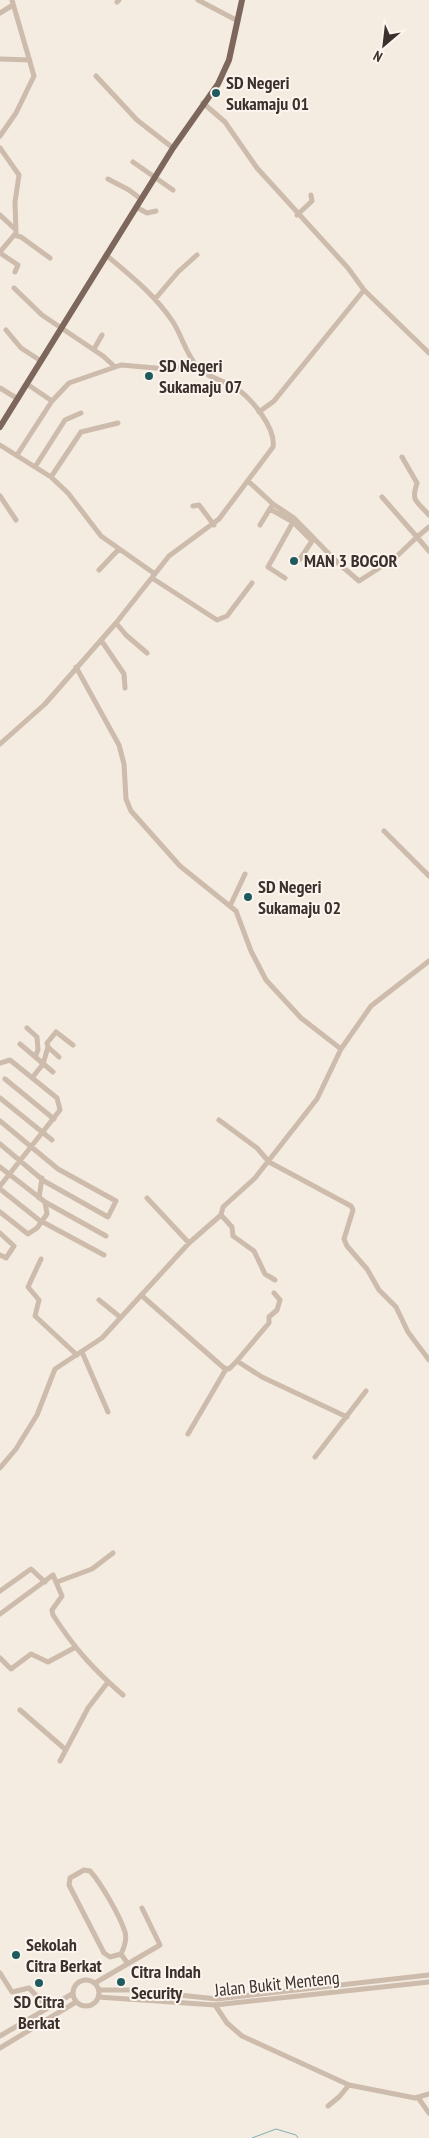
<svg xmlns="http://www.w3.org/2000/svg" width="429" height="2138" viewBox="0 0 429 2138" font-family="'PT Sans Narrow',sans-serif">
<rect width="100%" height="100%" fill="#f4ebe1"/>
<g fill="none" stroke-linecap="round" stroke-linejoin="round">
<path stroke="#7fb0b2" stroke-width="1" d="M252 2138 276 2129 296 2135 298 2138"/>
<path stroke="#cdbbac" stroke-width="5" d="M198 0 238 21
M117 2 119 0
M0 13 13 5
M0 59 30 60
M96 76 137 120 173 148
M203 103 225 122 257 168 348 268 364 290 429 353
M0 136 16 113 34 76 12 0
M0 148 19 175 15 202 16 233 0 252
M133 162 173 190
M108 179 129 190 141 199
M136 207 147 213 156 211
M0 215 15 229
M297 215 312 201 311 195
M14 235 21 237 50 258
M0 253 18 265 15 272
M14 288 42 315 103 356 114 366
M155 299 178 272 197 255
M6 330 21 348 41 361
M94 349 102 335
M27 384 52 401
M0 388 18 399
M259 412 274 401 364 290
M0 445 51 477 68 493 101 536 155 574
M17 455 52 401 69 383 121 365 167 369 196 365
M402 457 417 483C411 502 416 500 429 515
M35 467 65 420 81 413
M51 477 81 432 118 423
M248 481 273 504 294 518 338 563 359 581 395 558 417 537 382 497
M0 496 16 520
M193 506 199 505 214 525
M270 509 293 522 312 541 300 559
M260 525 271 507
M429 527 417 537 429 551
M99 570 118 550
M152 578 217 620 227 616 252 583
M285 578 268 567 293 522
M116 623 126 635 147 653
M101 640 124 674 125 688
M76 667 119 745 124 764 126 799 131 811 180 866 236 911 251 951 266 980 301 1018 341 1049
M0 744 45 704 116 623 169 556 219 519 273 447C276 428 252 399 236 388 224 380 207 378 197 366 186 354 182 336 173 322 155 295 131 276 106 255
M384 831 429 876
M230 906 245 874
M27 1028 37 1037 38 1050 35 1057
M20 1044 53 1072
M59 1057 48 1047 47 1043 56 1032 73 1045
M0 1063 10 1060 57 1098 60 1110 0 1186
M32 1078 43 1064 48 1047
M5 1079 54 1119
M0 1098 52 1140
M219 1120 257 1148 269 1162 351 1206 353 1210 344 1239 347 1246 367 1269 379 1290 396 1307 408 1332 429 1360
M0 1121 58 1169 116 1201 108 1217 44 1181 0 1144
M0 1167 45 1202 106 1236
M0 1189 39 1220 104 1255
M39 1198 42 1178
M147 1198 189 1243
M0 1212 28 1234 37 1228 47 1214 45 1202
M221 1215 232 1227 233 1236 254 1251 265 1274 275 1280
M0 1233 14 1246 6 1258 0 1255
M41 1259 28 1287 39 1300 35 1316 77 1355
M141 1295 224 1368 229 1369 237 1361 262 1377 347 1417
M99 1300 120 1317
M82 1352 108 1412
M236 1362 269 1323V1317L277 1310 280 1300 274 1293
M188 1434 226 1369
M315 1457 366 1391
M0 1468 16 1449 37 1415 55 1369 102 1338 189 1243 221 1215 223 1207 255 1178 317 1099 341 1049 371 1006 429 961
M57 1582 92 1569 113 1553
M0 1591 31 1569 45 1582
M0 1614 53 1575 62 1596 52 1610 53 1615C74 1648 94 1670 123 1695
M0 1658 11 1669 31 1654 48 1662 74 1648
M20 1710 66 1750
M60 1761 88 1708 108 1682
M121 1954C124 1948 127 1939 125 1932 120 1916 101 1883 90 1871L84 1870 70 1878 69 1885 104 1953 110 1957 121 1954 128 1964
M0 1973 12 1992 29 1988 48 2008
M73 1993a13 13 0 1 1 26 0a13 13 0 1 1-26 0Z
M95 1983 160 1945 142 1908
M99 1990H131L217 1999 429 1975
M98 1997 215 2005 429 1982
M215 2005 227 2023 242 2036 349 2085 415 2098 429 2094
M0 2036 72 1994
M0 2048 76 2002
M419 2099 429 2113
M328 2106 339 2097 349 2085"/>
<path stroke="#7d675c" stroke-width="6" d="M0 427 173 148 218 84 229 60 242 0"/>
</g>
<g fill="#1f5a5e" stroke="#fbf5ee" stroke-width="2">
<circle cx="216" cy="93" r="5"/>
<circle cx="149" cy="376" r="5"/>
<circle cx="294" cy="561" r="5"/>
<circle cx="248" cy="897" r="5"/>
<circle cx="16" cy="1955" r="5"/>
<circle cx="121" cy="1982" r="5"/>
<circle cx="39" cy="1983" r="5"/>
</g>
<g text-anchor="middle" stroke-width="4" stroke-linejoin="round" paint-order="stroke">
<g font-size="18" font-weight="bold" fill="#3b302b" stroke="#fbf5ee" text-anchor="start">
<text x="226" y="89">SD Negeri<tspan x="226" dy="21">Sukamaju 01</tspan></text>
<text x="159" y="372">SD Negeri<tspan x="159" dy="21">Sukamaju 07</tspan></text>
<text x="304" y="567">MAN 3 BOGOR</text>
<text x="258" y="893">SD Negeri<tspan x="258" dy="21">Sukamaju 02</tspan></text>
<text x="26" y="1951">Sekolah<tspan x="26" dy="21">Citra Berkat</tspan></text>
<text x="131" y="1978">Citra Indah<tspan x="131" dy="21">Security</tspan></text>
<text x="39" y="2008" text-anchor="middle">SD Citra<tspan x="39" dy="21">Berkat</tspan></text>
</g>
<g font-size="18" fill="#3b302b" stroke="#fbf5ee">
<text transform="translate(277 1984) rotate(-6)" y="6">Jalan Bukit Menteng</text>
</g>
</g>
<g transform="translate(384 45) rotate(208)" stroke="#fbf5ee" stroke-width="4" paint-order="stroke">
<path d="M0-4L9 19L0 12L-9 19Z" fill="#3b302b"/>
<text y="-8" font-size="14" font-weight="bold" text-anchor="middle" fill="#3b302b">N</text>
</g>
</svg>
